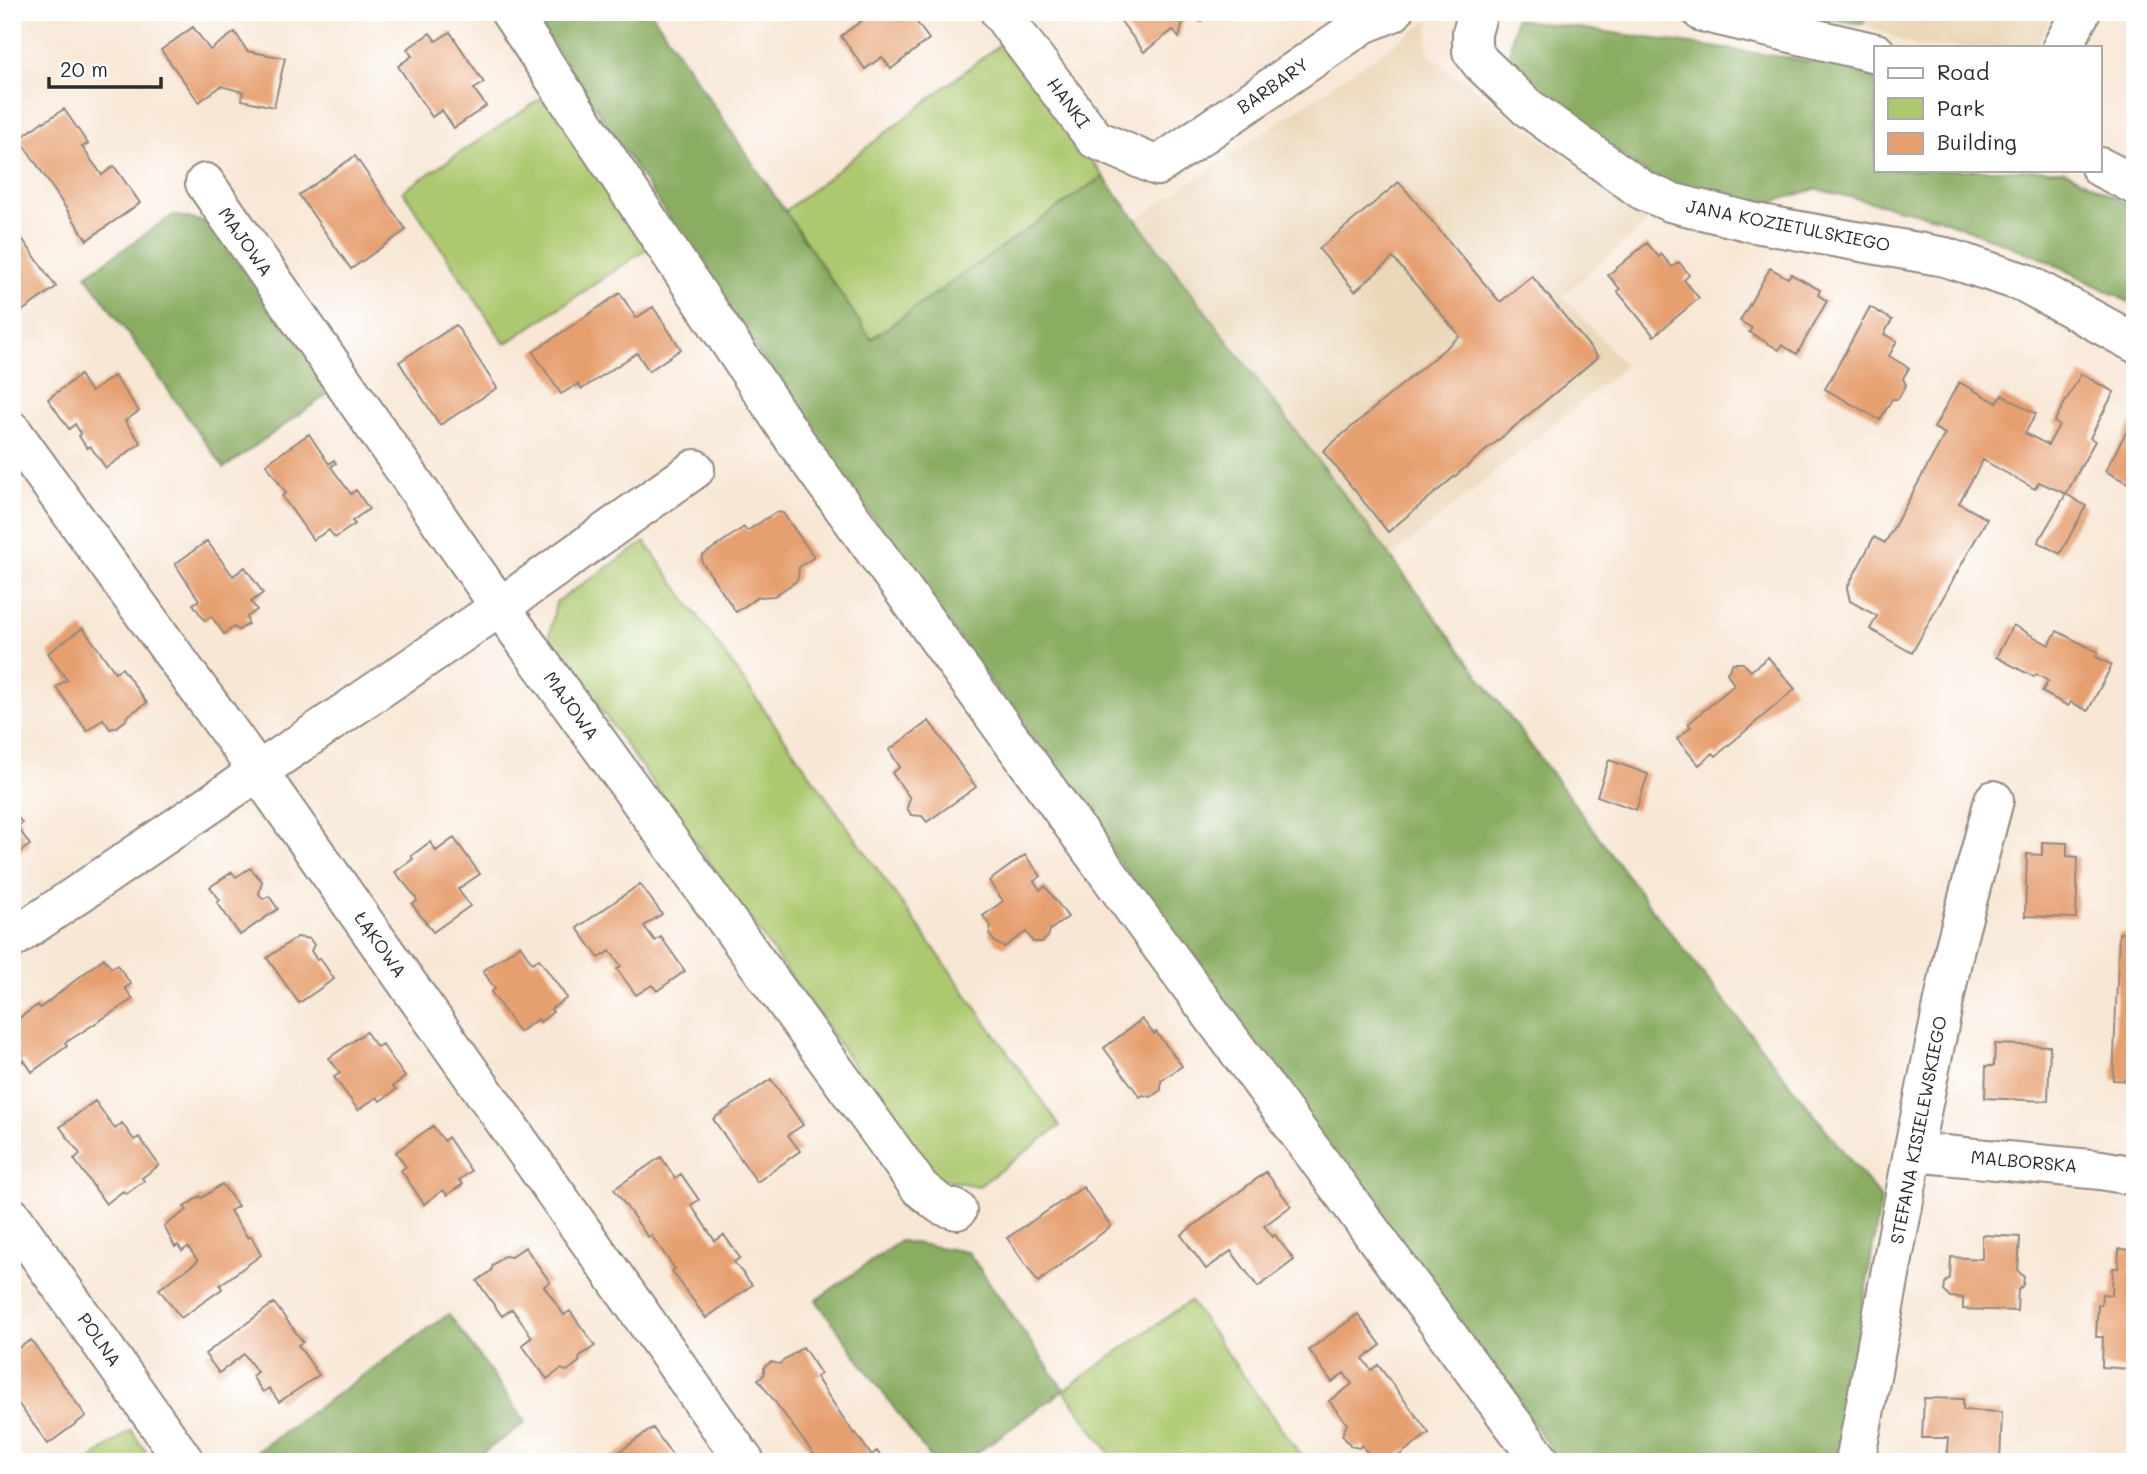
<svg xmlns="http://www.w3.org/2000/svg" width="2147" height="1474" viewBox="0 0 2147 1474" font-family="Mali,sans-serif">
<rect width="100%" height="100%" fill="#fff"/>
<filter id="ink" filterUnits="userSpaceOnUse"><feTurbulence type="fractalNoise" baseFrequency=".0143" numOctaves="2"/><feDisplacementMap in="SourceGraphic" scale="14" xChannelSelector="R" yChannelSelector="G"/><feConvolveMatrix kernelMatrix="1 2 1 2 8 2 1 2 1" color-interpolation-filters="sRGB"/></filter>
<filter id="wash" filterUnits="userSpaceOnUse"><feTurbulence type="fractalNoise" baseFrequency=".00686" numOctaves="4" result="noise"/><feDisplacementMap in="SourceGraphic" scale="28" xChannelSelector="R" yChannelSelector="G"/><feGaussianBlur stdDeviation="1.57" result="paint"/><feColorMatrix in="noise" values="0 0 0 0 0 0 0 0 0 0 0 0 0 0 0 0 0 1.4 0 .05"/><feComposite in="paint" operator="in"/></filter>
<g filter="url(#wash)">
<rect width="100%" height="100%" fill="#f8e7d5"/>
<path fill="#ebd8ba" d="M1867 12H2054L2035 47H1917L1863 24Z
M1429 20 1427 53 1649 220 1563 296 1625 366 1391 557 1135 220Z"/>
<path fill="#adc96f" stroke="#6c7a4d" stroke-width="2" d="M1003 42 1103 176 871 339 785 211Z
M545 96 647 249 505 344 403 191Z
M645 542 1060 1126 979 1186 934 1178 549 637 556 602Z
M1190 1301 1305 1462H1116L1064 1390Z
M131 1430 153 1462H87Z"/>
<path fill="#8aad62" stroke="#5a6c46" stroke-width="2" d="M532 12H651L871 339 1103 176 1391 557 1655 913 1881 1199 1837 1462H1561L1165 925 810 430Z
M1778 12H1867L1863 24Z
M1515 19 1851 67 1876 77V170H2063L2135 208V305L2046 260 1939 218 1816 189 1765 204 1665 187 1507 69Z
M173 215 214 224 332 391 224 468 86 275Z
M900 1241 968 1252 1064 1390 964 1462H933L816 1300Z
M449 1314 526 1422 470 1462H242Z"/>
<g id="blocks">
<path fill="#e69f6e" d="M863 12H909L929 39 891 69 882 57 865 69 841 36 867 17Z
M1114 12H1194L1202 22 1190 17 1183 22 1179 38 1173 30 1144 52Z
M193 27 210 50 235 32 247 51 285 58 274 107 242 100 243 92 221 86 199 102 161 50Z
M450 32 484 83 474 89 486 106 454 128 442 110 432 117 398 66 412 56 407 49 430 33 436 41Z
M64 109 88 144 82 147 102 175 114 166 140 203 87 240 20 139 43 121 44 122Z
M355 156 406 230 351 269 299 195Z
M1399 182 1500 302 1532 276 1598 357 1388 532 1323 451 1460 336 1393 258 1355 291 1319 249Z
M12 224 56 287 12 318Z
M1647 243 1659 257 1661 254 1672 267 1679 262 1689 275 1684 280 1699 298 1654 336 1617 291 1620 289 1608 275Z
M1770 268 1788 278 1791 274 1820 290 1818 295 1827 301 1797 354 1782 345 1779 350 1749 332 1752 328 1740 321Z
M620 293 636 318 653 307 681 349 649 371 637 353 582 389 578 384 561 394 533 352Z
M1870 307 1892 320 1884 334 1897 341 1889 356 1909 368 1903 378 1906 385 1898 399H1892L1880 420 1825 389Z
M456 325 497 388 440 425 399 362Z
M2081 374 2114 392 2090 438 2095 441 2066 494 2039 482 2035 489 1983 460 1959 503 1987 519 1912 653 1870 629 1877 616 1850 601 1847 588 1874 537 1885 543 1945 434 1934 428 1959 382 1997 403 2002 395 2036 414 2025 433 2048 445 2059 425 2054 422Z
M80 375 91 392 114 376 139 411 125 421 141 443 106 468 90 446 87 448 79 436 81 434 75 424 69 429 48 399Z
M2135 416V487L2105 471Z
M309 434 329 464 334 460 336 463 331 467 351 494 356 490 369 509 352 521 355 524 335 538 329 530 313 540 282 496 286 493 266 464Z
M2066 494 2086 506 2060 554 2038 542Z
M776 512 783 513 814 557 799 567 798 578 795 582 774 596 758 597 736 612 702 562V556L744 527 747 531Z
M207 541 233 576 245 567 263 593 251 602 257 610 247 617 248 624 239 630 234 627 224 634 211 616 205 621 193 604 199 600 175 564Z
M2013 625 2049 645 2057 631 2098 652 2096 657 2112 665 2088 711 2071 702 2068 706 2042 692 2048 681 2036 674 2034 677 1996 657Z
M83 628 115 672 122 668 147 703 127 716 126 720 117 727 110 729 103 719 87 731 56 687 67 680 48 653Z
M1768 657 1795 689 1716 756 1713 753 1699 765 1677 739 1691 727 1688 724 1734 685 1727 673 1733 663H1743L1751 671Z
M929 721 976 787 927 822 922 816 911 815 907 808 910 798 892 773 900 767 889 750Z
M1609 760 1648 774 1636 810 1597 796Z
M12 809 22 823 17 826 30 845 12 857Z
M454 838 480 874 458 889 470 906 433 932 412 904 417 901 415 896 395 872 413 859 411 856 430 842 436 851Z
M2042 842 2067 843V856L2078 857 2076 918 2025 916 2027 854 2042 855Z
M1025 855 1041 876 1034 881 1040 890 1045 886 1068 917 1050 930 1048 937 1042 942H1033L1026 932 1004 947 996 943 989 934 991 926 983 916 1003 901 989 881Z
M250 868 262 881 259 894 263 899 269 896 278 909 240 935 217 902 220 900 210 887 232 872 236 877Z
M640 884 662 914 644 926 655 941 661 937 685 971 657 991 652 985 636 995 617 969 621 966 610 951 599 958 577 928Z
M2119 933H2135V1081L2113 1080Z
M297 937 310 939 314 945 311 951 317 960 320 958 334 979 299 1003 267 958Z
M520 945 532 963 539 959 567 998 551 1009 553 1012 540 1022 538 1019 519 1032 491 992 495 989 483 971Z
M104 958 111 968 117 965 131 984 125 988 133 999 65 1043 67 1046 32 1072 24 1060 18 1065 12 1056V1023L38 1005 40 1008Z
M1142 1019 1154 1034 1156 1032 1182 1066 1161 1081V1090L1151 1097 1143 1095 1140 1097 1104 1048Z
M366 1032 377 1047 382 1044 405 1077 393 1086 396 1090 380 1101 377 1097 358 1110 334 1077 340 1073 329 1058Z
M1995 1044 2050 1046 2048 1101 1985 1098 1986 1066H1994Z
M771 1079 803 1125 788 1135 800 1151 757 1182 713 1119Z
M95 1101 115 1129 122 1123 134 1140 139 1137 159 1165 142 1178 144 1181 126 1194 123 1191 106 1204 74 1159 80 1154 60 1127Z
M433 1126 444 1141 448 1137 471 1171 459 1180 463 1184 447 1195 443 1190 424 1204 401 1170 406 1167 396 1152Z
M661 1157 675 1178 681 1174 699 1200 691 1205 715 1241 724 1235 740 1258 734 1262 752 1285 706 1318 672 1271 675 1269 651 1235 648 1237 614 1189Z
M1266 1172 1291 1206 1264 1226 1273 1237 1275 1235 1294 1260 1258 1287 1231 1251 1206 1269 1181 1235Z
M222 1184 238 1206 230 1211 248 1238 251 1236 261 1255 220 1285 222 1289 181 1318 159 1289 198 1261 188 1247 182 1251 178 1245 175 1247 164 1226 187 1210 184 1207 200 1196 202 1198Z
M1083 1187 1111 1226 1038 1282 1007 1238Z
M1982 1235 2020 1237 2018 1271 2024 1277 2023 1285 2018 1290 2017 1311 1963 1309V1298L1950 1297 1944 1291 1945 1283 1950 1278 1951 1257 1982 1259Z
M525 1247 550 1282 544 1286 564 1315 570 1311 595 1346 580 1356 579 1362 567 1371 561 1369 547 1379 522 1345 532 1337 512 1309 502 1316 477 1281 491 1271 493 1265 504 1256 511 1257Z
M2119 1249 2135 1250V1423H2130L2132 1369 2102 1367 2103 1337H2096L2098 1304 2101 1305 2102 1294 2112 1295 2113 1268H2118Z
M274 1303 303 1342 298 1345 319 1375 279 1402 269 1388 263 1392 252 1376 257 1372 244 1354 219 1373 205 1354Z
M1358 1314 1381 1345 1363 1359 1371 1370 1378 1365 1429 1433 1390 1462H1374L1362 1445 1359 1448 1351 1446 1342 1435 1347 1424 1329 1401 1352 1384 1344 1373 1332 1382 1309 1350Z
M31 1340 86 1416 48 1444 12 1395V1352Z
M803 1347 821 1374 816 1377 854 1434 856 1433 871 1455 877 1451 884 1462H815L818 1460 758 1379 764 1375V1367L771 1362 779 1364Z
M1924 1398 1963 1399V1410L2002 1412 2000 1462H1946L1948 1438H1922Z
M653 1428 677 1462H612L609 1459Z"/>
</g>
</g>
<g filter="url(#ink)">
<use href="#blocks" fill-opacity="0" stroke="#928980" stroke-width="2"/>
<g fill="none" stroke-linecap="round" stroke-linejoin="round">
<defs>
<path id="minor" d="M510 12 796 442 1133 908 1541 1462
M1000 12 1095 139 1157 166 1363 24 1393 12
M1478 12 1472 33V51L1481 63 1527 107 1642 190 1670 202 1755 223 1945 257 2025 283 2135 343
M1702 12 1876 53
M2062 47 2081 12
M2100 167 2135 185
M205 183 500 607 920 1188 941 1205 957 1210
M12 431 259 773 745 1462
M12 939 500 607 695 469
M1913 1152 2101 1170 2135 1176
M12 1217 185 1462
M1855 1462 1913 1152 1955 947 1994 800"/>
</defs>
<use href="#minor" stroke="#928980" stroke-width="42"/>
<use href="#minor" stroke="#fff" stroke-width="38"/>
</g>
</g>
<g text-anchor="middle" stroke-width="7" stroke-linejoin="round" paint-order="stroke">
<g font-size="18" fill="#2b2b2b" stroke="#fff">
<text transform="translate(1273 86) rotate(-35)" y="6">BARBARY</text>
<text transform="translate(1068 103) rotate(53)" y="6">HANKI</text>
<text transform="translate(1788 226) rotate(11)" y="6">JANA KOZIETULSKIEGO</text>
<text transform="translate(245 242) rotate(55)" y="6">MAJOWA</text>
<text transform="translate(571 706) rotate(54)" y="6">MAJOWA</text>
<text transform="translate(380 945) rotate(55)" y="6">ŁĄKOWA</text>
<text transform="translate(1919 1130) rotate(-79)" y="6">STEFANA KISIELEWSKIEGO</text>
<text transform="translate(2024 1162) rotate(5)" y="6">MALBORSKA</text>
<text transform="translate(99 1340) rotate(55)" y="6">POLNA</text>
</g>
</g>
<rect width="2147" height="1474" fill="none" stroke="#fff" stroke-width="42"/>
<rect x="1874" y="46" width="228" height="126" fill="#ffffff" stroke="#aaaaaa" stroke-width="2"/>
<rect x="1888" y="68" width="35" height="10" fill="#ffffff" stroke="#aaaaaa" stroke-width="2"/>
<text x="1937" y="80" font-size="21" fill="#2b2b2b">Road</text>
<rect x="1888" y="98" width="35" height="21" fill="#adc96f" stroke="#aaaaaa" stroke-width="2"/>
<text x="1937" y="116" font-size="21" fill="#2b2b2b">Park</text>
<rect x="1888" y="133" width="35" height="21" fill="#e69f6e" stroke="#aaaaaa" stroke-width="2"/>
<text x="1937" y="150" font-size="21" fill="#2b2b2b">Building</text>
<path d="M49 77v10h112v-10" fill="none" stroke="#2b2b2b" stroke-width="3.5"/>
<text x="60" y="77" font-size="21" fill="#2b2b2b" stroke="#ffffff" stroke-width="5" paint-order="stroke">20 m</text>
</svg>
